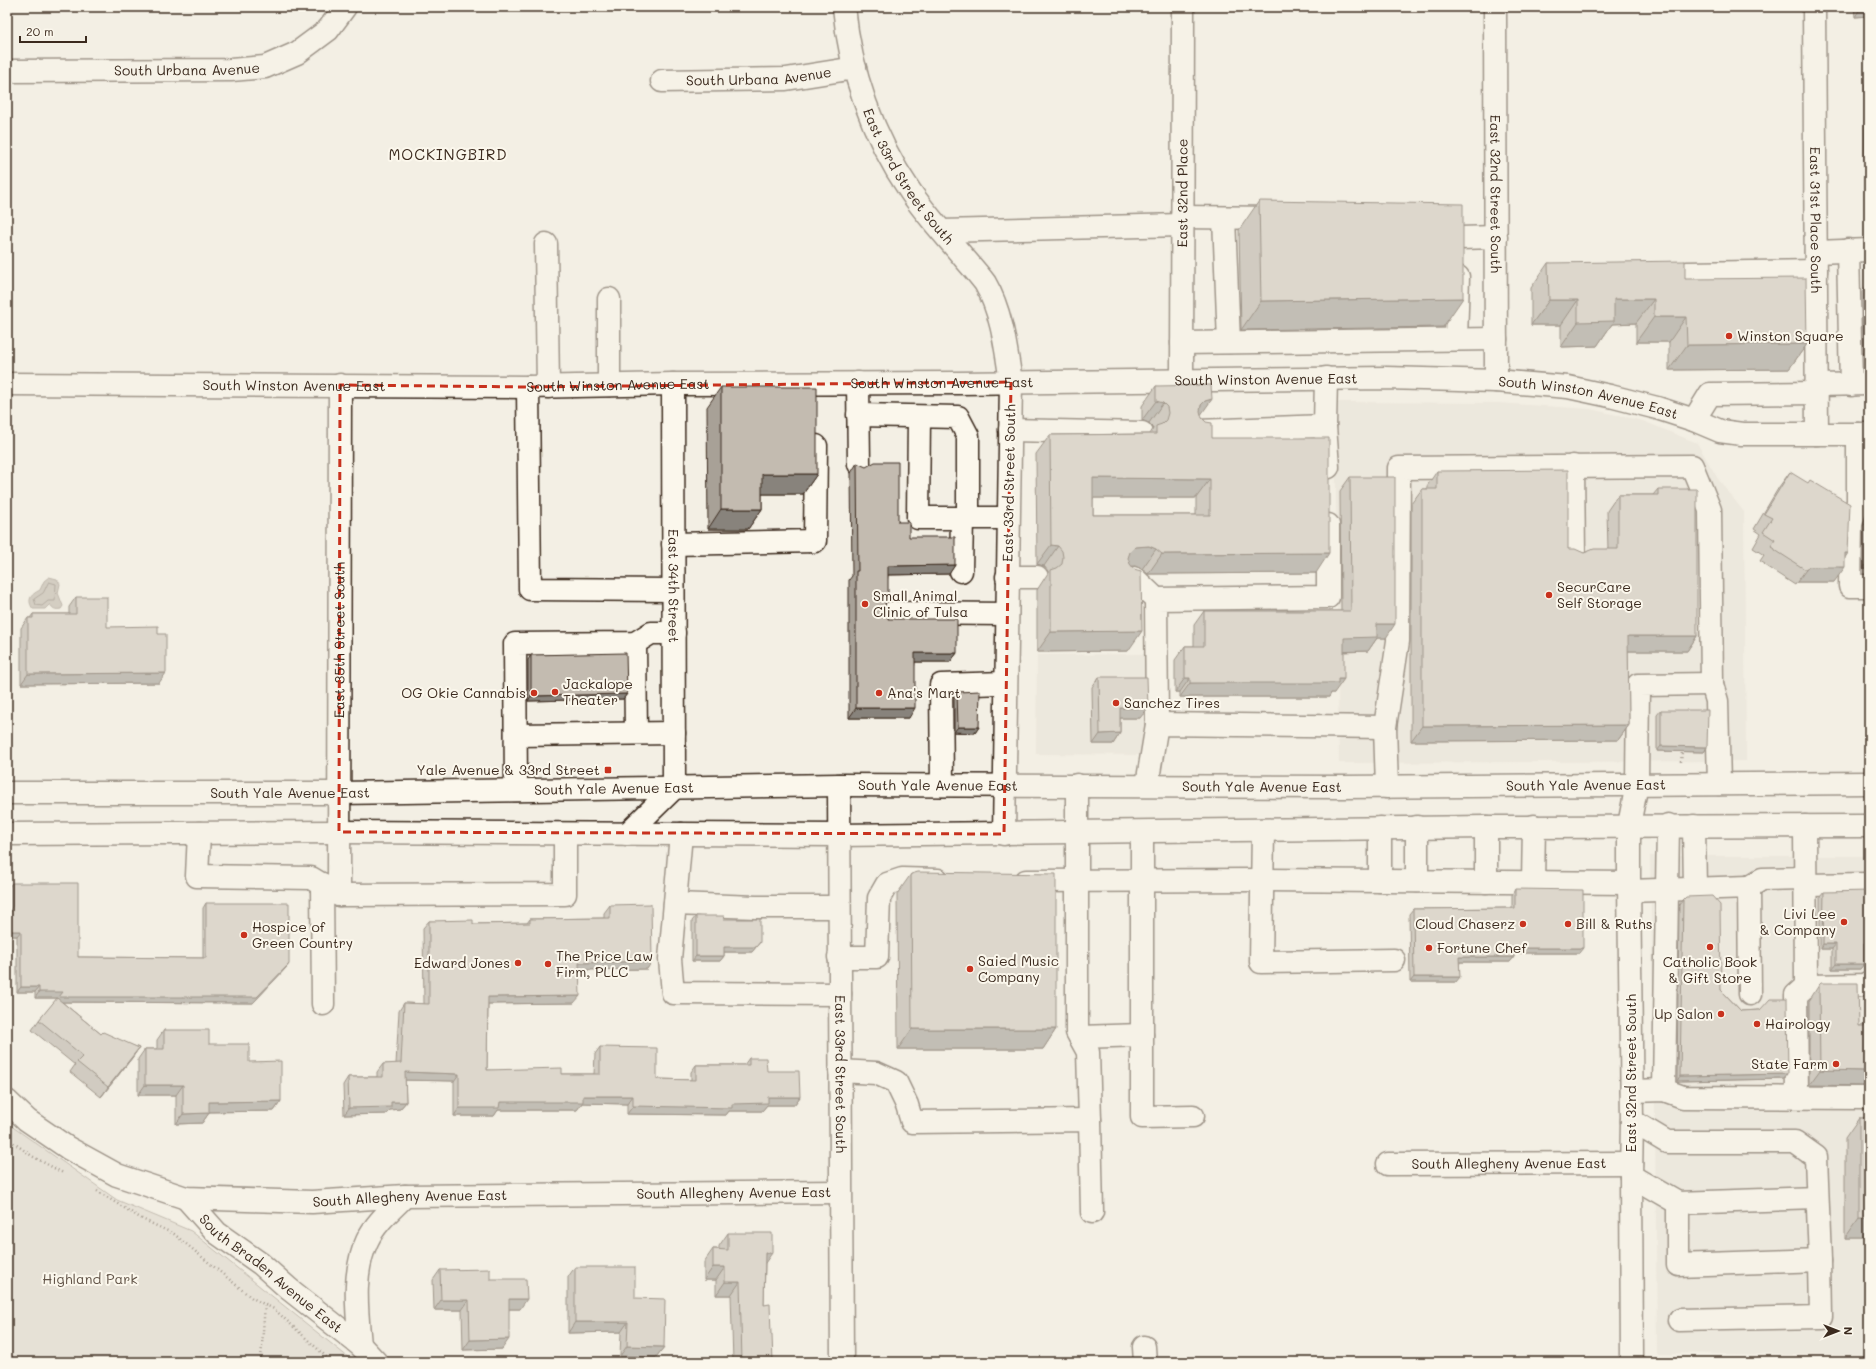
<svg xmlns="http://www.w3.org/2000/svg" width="1876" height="1369" viewBox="0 0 1876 1369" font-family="Mali,sans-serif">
<rect width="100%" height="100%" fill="#f3efe4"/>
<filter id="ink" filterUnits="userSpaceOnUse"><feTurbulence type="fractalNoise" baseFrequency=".025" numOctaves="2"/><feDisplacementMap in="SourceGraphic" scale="8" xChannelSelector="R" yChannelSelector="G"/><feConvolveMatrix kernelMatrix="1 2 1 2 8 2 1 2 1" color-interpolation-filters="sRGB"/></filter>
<g filter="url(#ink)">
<path fill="#e5dfd4" d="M1335 402 1497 403 1590 409 1643 421 1697 443 1718 479 1744 512 1746 761 1339 763Z
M1149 654 1148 755 1036 754 1037 655Z
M1650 856H1869V1356L1657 1353 1655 1109Z"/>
<path fill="#d8d1c6" stroke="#8a7e72" d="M7 1123 117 1200 191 1231 354 1362H7Z"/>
<path fill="#afa69a" stroke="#817468" d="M49 577 57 579 60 584 58 593 63 606 61 609C55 610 53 609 50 604L45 609H33C27 600 30 595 40 590L44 581Z"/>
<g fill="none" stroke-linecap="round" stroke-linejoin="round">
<path stroke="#695c50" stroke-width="1" d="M49 582 56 584 55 601H48L42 606 36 605 34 599 43 593Z"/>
<defs>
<g id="minor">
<path id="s1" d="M844 7C850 72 873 137 910 191 926 215 947 237 965 259 972 267 979 275 985 283 1002 312 1006 349 1011 382L1004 834"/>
<path id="s2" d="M1495 7 1496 381"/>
<path id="s3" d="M1814 7 1817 434"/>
<path id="s4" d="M7 71 231 70 265 67 297 53 328 30 345 7"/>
<path id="s5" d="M662 81 786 79 855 68"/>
<path d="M1182 217 1277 218"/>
<path d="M1224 218 1229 342"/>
<path d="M942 231 1182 225"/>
<path d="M1460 238 1496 237"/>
<path d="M546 244 548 387"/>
<path d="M1848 250 1851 385"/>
<path d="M1816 252 1869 250"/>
<path d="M1687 273 1816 271"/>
<path d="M609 299V385"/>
<path d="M1456 339 1458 277"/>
<path d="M1182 343 1496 339"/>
<path d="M1326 378 1325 426 1328 467"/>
<path id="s6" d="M1182 379 1183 7"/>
<path d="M858 383 859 464"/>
<path id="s7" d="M7 384 528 387 673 384 958 383 1386 378 1496 381 1568 387 1610 396 1657 408 1694 420 1720 431 1742 434H1869"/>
<path id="s8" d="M673 384 674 788"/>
<path d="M1816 385 1869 384"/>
<path d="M528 387 530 589 673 590"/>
<path d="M858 415 958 417 968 436V518"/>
<path d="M919 417 918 518H1008"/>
<path d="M1694 420 1710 394 1816 393"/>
<path d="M1010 430 1142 433"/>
<path d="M1198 431 1325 426"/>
<path d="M1858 434V502L1851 524 1850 586H1869"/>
<path d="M1573 466 1574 556"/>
<path d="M673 544 815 541 816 446"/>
<path d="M961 571 962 517"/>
<path d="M1007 577H1037"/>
<path d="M1127 578H1134L1156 599"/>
<path d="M891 613 1007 614"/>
<path d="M635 643 636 733"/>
<path d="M1157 724 1156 599 1328 597V525"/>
<path d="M516 735 674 733"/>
<path id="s9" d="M839 785 842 1362"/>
<path d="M942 785 941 685 1005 683"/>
<path d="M1077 785V1032L1088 1052 1090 1120"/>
<path d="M1147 785 1157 724 1385 727"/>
<path d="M1387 787 1385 727 1398 641 1399 468 1692 466 1710 510 1712 684 1717 701 1719 784"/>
<path d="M516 790 515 644 635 643 651 633H674"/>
<path d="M1694 826 1695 889"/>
<path d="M1805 826 1806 986"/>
<path d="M1417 827V881"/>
<path d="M1380 828V881"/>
<path d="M1263 830 1261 962 1394 960"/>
<path d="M1142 832V1117L1193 1116"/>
<path d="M199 833 197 876 311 878 339 895 565 894V834"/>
<path d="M681 834 670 959 673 993 840 994"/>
<path d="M1026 881 1262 880 1629 883"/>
<path d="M1486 882V827"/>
<path d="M1533 882 1534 826"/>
<path d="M322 884 323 1004"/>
<path d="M1805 885 1869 884"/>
<path d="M1749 887 1762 879 1805 878"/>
<path d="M1629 891 1749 887 1750 994"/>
<path id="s10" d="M339 895 340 385"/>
<path d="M675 904 756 907H839"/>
<path d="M839 957H877L879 898 887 884 902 879 938 880"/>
<path d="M1080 1037 1142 1035"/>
<path d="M840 1071 876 1073 896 1082 907 1105 912 1122 1090 1120 1092 1212"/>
<path d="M1664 1090 1668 825"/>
<path d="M1632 1091 1664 1090 1683 1097 1869 1098"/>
<path d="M1797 1097 1796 995 1806 986 1869 985"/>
<path id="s11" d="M7 1101 27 1120 68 1148 117 1175 186 1198 312 1202 405 1196 840 1192"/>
<path d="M1632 1121 1667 1142H1795L1816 1157 1820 1260 1678 1265V1203"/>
<path id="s12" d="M1388 1164 1631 1163"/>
<path d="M1631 1176 1678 1203 1817 1198"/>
<path id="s13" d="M186 1198 217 1233 261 1264 289 1289 360 1345 376 1362"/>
<path d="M1679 1320 1821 1317 1820 1260"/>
<path d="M360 1345C357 1311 352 1273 367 1241 375 1223 392 1209 405 1196"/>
<path d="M1144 1347 1145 1362"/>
<path d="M1632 1362 1631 1176 1632 1121 1629 883V825L1637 784 1638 685 1712 684"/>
</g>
<g id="major">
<path id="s14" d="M7 793H340L839 785 1343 787 1869 783"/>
<path d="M7 834 339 832 838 835 1486 827 1869 826"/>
<path d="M627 834 674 788"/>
</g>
</defs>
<use href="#minor" stroke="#3b2a1e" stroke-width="25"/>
<use href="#major" stroke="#3b2a1e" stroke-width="25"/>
<path stroke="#3b2a1e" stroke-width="2.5" stroke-dasharray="1 3" stroke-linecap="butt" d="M1681 762 1682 752
M7 1138 32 1156 63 1173
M97 1191 142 1219 174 1234 252 1298 274 1309 332 1362
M158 1360 178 1362
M260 1362 261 1359 265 1304"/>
<use href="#minor" stroke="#fbf7ec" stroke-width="22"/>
<use href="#major" stroke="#fbf7ec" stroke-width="22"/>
</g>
<path fill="#a8a197" stroke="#3b2a1e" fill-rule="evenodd" d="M1854 7H1869V16L1855 17Z
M1869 79V214H1868V189H1864L1865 85Z
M1259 201 1443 327 1241 330 1239 230Z
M1548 263 1685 279 1807 344 1789 369 1669 370V342H1636V323L1612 324 1597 346 1561 347V325H1531V288Z
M1869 282V354H1863L1862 292Z
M1156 386 1212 399 1200 414 1212 438 1316 573 1148 574 1142 569 1135 566H1132L1128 651 1037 652V590L1048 573V571L1044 566 1037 564 1036 454 1050 435 1150 434 1153 429V427L1149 423 1142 420V406ZM1093 498H1196V515H1093Z
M721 387 817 474 803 494H762V509L748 529H708L707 407Z
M857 463 909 537 955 565 949 574 888 575 885 604 888 619 957 653 950 662H915L909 718H849V580L852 576 851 473Z
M1437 471 1568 549 1584 553 1608 549 1607 511 1618 495H1653L1658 489 1697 636 1687 651H1628L1629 725 1618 740 1411 741V504L1422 489H1427V486Z
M1790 472 1845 559 1834 582H1797L1795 585 1764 565 1765 564 1760 561 1764 555 1753 548 1761 534 1754 529 1779 487Z
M1350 477 1386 638H1377L1368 651 1344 652 1334 693H1331L1329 697H1180V692H1175V660L1185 646H1194V625L1204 611H1341L1340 491Z
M1869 519V569L1863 568V526Z
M76 597 107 627 159 683 21 684V628L28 618H30L33 614H69V607Z
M531 655 627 694 623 699 528 701V660Z
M1099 677 1140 718H1120V733L1113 744H1093L1092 687Z
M957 692 979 727 975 733 954 732V697Z
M1661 710 1707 747 1704 752 1657 751V715Z
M911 874 1056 1029 1043 1049H898L897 894Z
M12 883 78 957 203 958V908L206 903 289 964 285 969 253 1003 62 1002 101 1034 139 1048 132 1058 101 1097 70 1072 75 1065 32 1030 39 1020 58 998H35V992H17V936H7V915L8 912V888Z
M1515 889 1579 953H1514V957L1510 962H1460L1456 982H1410L1409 914 1413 909 1512 908V895Z
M1824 892 1869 948H1864V964L1860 969H1832V949H1820V897Z
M1683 900 1721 990 1741 1011 1760 1010 1784 1079 1677 1081 1679 905Z
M610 905 652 961 647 969 579 970 574 1003 488 1004 487 1070 562 1074H594L595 1054 600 1047 657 1079 691 1080V1072L696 1065H744L749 1058 800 1097 794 1105H767L762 1111H729L726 1115 627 1114V1104L582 1103 577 1110H498L494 1116H454V1081L405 1080 406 1102 400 1109 390 1110 386 1114 344 1115 343 1085 348 1077H377V1072L383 1064H396L399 1011 404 1003 424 1004 423 928 429 921 473 924 527 923 530 919 604 918V913Z
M696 916 724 919 760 942 752 952H724V956L720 961H692V921Z
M1819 985 1859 1026H1869V1086L1809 1085V1001Z
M164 1030 209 1044 249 1062 281 1101 274 1111 209 1112V1113L202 1123 176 1124V1095H138V1059L145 1049H157V1040Z
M1859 1118H1869V1239H1845V1138Z
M728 1233 765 1263 764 1305 771 1335 773 1362H733L731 1295H716V1280H704V1262L713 1249H719V1246Z
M575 1267 635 1298 664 1347 656 1357 620 1356 621 1332 568 1333V1277Z
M440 1270 490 1279 520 1309H509L502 1349 463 1350 462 1310H434L433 1280Z"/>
<path fill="#88837b" stroke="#3b2a1e" d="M1861 7H1869V16L1855 17Z
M1869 181V187L1868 189H1864Z
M1463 298 1443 327 1241 330 1261 301Z
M1614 299H1654L1636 323 1612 324 1597 346 1561 347 1578 322Z
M1549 300H1578L1561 325H1531Z
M1654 317H1686L1669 342H1636Z
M1807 344 1789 369 1669 370 1687 345Z
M1869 345V354H1863Z
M1212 399 1198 419 1201 405 1205 401Z
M1156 401 1163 403 1149 423 1142 420Z
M762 474H817L803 494H748Z
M1093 478 1210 479 1196 498H1079Z
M721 509H762L748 529H708Z
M1051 545 1058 546 1044 566 1037 564Z
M1149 546 1156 549 1142 569 1135 566 1121 567 1130 552 1135 547Z
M1329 553 1316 573 1148 574 1162 554Z
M1845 553H1848L1839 567H1845L1834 582H1797L1808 567Z
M1869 560V569L1863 568Z
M955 565 949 574 881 575 888 566Z
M1377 624H1395L1386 638H1377L1368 651 1334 652 1344 638Z
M1142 631 1128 651 1037 652 1051 632Z
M1628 636H1697L1687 651H1618Z
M915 653H957L950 662H909Z
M166 673 159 683 21 684 28 674Z
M1185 678H1190L1180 692H1175Z
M1344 679 1334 693H1331L1329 697H1180L1190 683Z
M627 694 623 699 528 701 531 696Z
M856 708H915L909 718H849Z
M1120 708H1148L1140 718H1112Z
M1629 725 1618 740 1411 741 1422 726Z
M958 727H979L975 733 954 732Z
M1120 733 1113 744H1093L1100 734Z
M1661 746 1707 747 1704 752 1657 751Z
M7 931H21L17 936H7Z
M760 942 752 952H720L724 947Z
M1864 943H1869V948H1860Z
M1823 944H1836L1832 949H1820Z
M1513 948H1583L1579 953H1510Z
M696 956H724L720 961H692Z
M1459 957H1514L1510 962H1456Z
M652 961 647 969 574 970 579 963Z
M289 964 285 969 253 1003 55 1002 58 998H35L39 992Z
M1836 964H1864L1860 969H1832Z
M1414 977H1460L1456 982H1410Z
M21 987H39L35 992H17Z
M580 996 574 1003 483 1004 488 997Z
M912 1029H1056L1043 1049H898Z
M139 1048 132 1058 101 1097 108 1087Z
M1820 1070 1869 1071V1086L1809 1085Z
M405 1072 459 1074 454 1081 400 1080Z
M1788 1074 1784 1079 1677 1081 1680 1076Z
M145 1085H183L176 1095H138Z
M583 1096H633L627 1104 582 1103 577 1110H498L494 1116H454L459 1108 500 1102Z
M768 1097H800L794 1105H767L762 1111H729L726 1115 627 1114 633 1106Z
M281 1101 274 1111 202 1112 209 1102Z
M391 1102H406L400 1109 390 1110 386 1114 344 1115 349 1108Z
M209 1113 202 1123 176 1124 183 1114Z
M1859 1219H1869V1239H1845Z
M765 1253H772L763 1266Z
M713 1267H725L716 1280H704Z
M725 1282H740L731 1295H716Z
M509 1299H527L520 1309H502Z
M441 1300H469L462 1310H434Z
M575 1322H628L621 1332 568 1333Z
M509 1339 502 1349 463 1350 470 1340Z
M627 1346 664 1347 656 1357 620 1356Z"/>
<path fill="#c3bbb0" stroke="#3b2a1e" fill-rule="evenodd" d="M1259 201 1463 204V298L1261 301Z
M1685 261V279L1806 278 1807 344 1687 345 1686 317H1654V299H1614V321L1578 322V300H1549L1548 263Z
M1211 385 1212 399 1205 401 1201 405 1200 411 1202 418 1206 422 1212 423V438H1329V553L1162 554 1156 549 1149 546 1135 547 1130 552 1128 558 1130 564 1134 569 1141 571 1142 631 1051 632V570L1057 568 1062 564 1063 557 1062 551 1058 546 1051 545 1050 435 1156 434V426L1162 424 1166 420 1168 413 1167 407 1163 403 1156 401V386ZM1093 478 1210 479V515H1093Z
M721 387H817V474H762V509H721Z
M875 462H898V522H909V537H955V565L888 566V596L885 604 888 611V619H957V653H915V708H856V571H858L857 463 866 467Z
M1568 470V549H1575L1584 553 1594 549H1618V495H1658V489H1697V636H1628L1629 725 1422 726V489H1437V471Z
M1790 472 1808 483 1810 480 1850 504 1848 553H1845V567H1808L1806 570 1775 550V549L1771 546 1775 540 1763 532 1772 518 1764 514Z
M1350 477H1395V624H1377V637L1344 638V679H1338V683H1190V678H1185V646H1204V611H1351Z
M76 597H107V627L158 626V634H166V673L28 674V618H33V614H76Z
M626 653 627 694 531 696V655Z
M1099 677H1147L1148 708H1120V733L1100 734Z
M980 691 979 727H958L957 692Z
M1661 710H1708L1707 747 1661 746Z
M918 872 1056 874V1029H912L911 874Z
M12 883H78V957L206 958V903H289V964L257 997H59L63 992H39V987H21V931H7V921L12 906Z
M1515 889 1583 890V948H1513L1514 957H1459L1460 977H1414L1413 909 1515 908Z
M1869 891V943H1864V964H1836V944H1823L1824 892Z
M1712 896 1720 905 1721 990 1741 1011 1760 1010 1770 999H1787L1788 1074 1680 1076 1683 900 1686 897Z
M651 904 652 961 579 963 580 996 488 997 487 1070 562 1068V1074H600V1047L657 1048V1079L696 1080V1065H749V1058H766L767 1071H799L800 1097H768V1103L732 1104V1108L633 1106V1096H583V1102H500L499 1108H459V1074L405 1072 406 1102H391V1107L349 1108 348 1077H383V1064L401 1063 404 1003 429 1004V921L473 920V924L530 923V919L610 918V905Z
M696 916H724V919H760V942L756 947H724V956H696Z
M1821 983H1858L1859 1026H1869V1071L1820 1070 1819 985Z
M57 998 101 1034 103 1032 139 1048 108 1087 77 1062 83 1056 39 1020Z
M164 1030H209V1044H249V1062L281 1061V1101L209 1102V1113L183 1114V1085H145V1049H164Z
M1859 1118H1869V1219H1859Z
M728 1233H772V1253H765L764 1305 770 1304 771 1335H772L773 1362H742L740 1282H725V1267H713V1249L728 1250Z
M575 1267H635V1298L665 1299 664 1347 627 1346 628 1322H575Z
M490 1269V1279H526L527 1299H509V1339L470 1340 469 1300H441L440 1270Z"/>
</g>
<path d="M0 0H1876V1369H0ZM1011 382 1004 834 339 832 340 385 528 387Z" fill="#f3efe4" fill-opacity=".55" fill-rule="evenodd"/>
<path fill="none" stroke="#c8321e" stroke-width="3" stroke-dasharray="8 5" stroke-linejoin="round" d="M1011 382 1004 834 339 832 340 385 528 387Z"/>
<g fill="#c8321e" stroke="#fbf7ec" stroke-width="1.5">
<circle cx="1729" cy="336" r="4"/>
<circle cx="1549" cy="595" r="4"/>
<circle cx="865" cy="604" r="4"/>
<circle cx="555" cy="692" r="4"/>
<circle cx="534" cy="693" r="4"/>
<circle cx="879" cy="693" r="4"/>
<circle cx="1116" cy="703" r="4"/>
<rect x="604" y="766" width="8" height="8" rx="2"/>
<circle cx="1844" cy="922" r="4"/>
<circle cx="1523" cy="924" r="4"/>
<circle cx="1568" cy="924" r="4"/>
<circle cx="244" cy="935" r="4"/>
<circle cx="1710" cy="947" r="4"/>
<circle cx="1429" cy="948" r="4"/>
<circle cx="518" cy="963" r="4"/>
<circle cx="548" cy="964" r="4"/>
<circle cx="970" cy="969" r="4"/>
<circle cx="1721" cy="1014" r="4"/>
<circle cx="1757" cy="1024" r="4"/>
<circle cx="1836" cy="1064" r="4"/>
</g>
<g text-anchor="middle" stroke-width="4" stroke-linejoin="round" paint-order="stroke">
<g font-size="14" fill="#3b2a1e" stroke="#fbf7ec">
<text dy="5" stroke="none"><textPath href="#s4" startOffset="180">South Urbana Avenue</textPath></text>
<text dy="5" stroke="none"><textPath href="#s5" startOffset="97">South Urbana Avenue</textPath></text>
<text dy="5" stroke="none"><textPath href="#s1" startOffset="184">East 33rd Street South</textPath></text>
<text dy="5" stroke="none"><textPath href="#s6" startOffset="186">East 32nd Place</textPath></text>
<text dy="5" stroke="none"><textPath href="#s2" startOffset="187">East 32nd Street South</textPath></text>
<text dy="5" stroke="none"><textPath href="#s3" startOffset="213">East 31st Place South</textPath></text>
<text dy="5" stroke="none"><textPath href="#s7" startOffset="1259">South Winston Avenue East</textPath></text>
<text dy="5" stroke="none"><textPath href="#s7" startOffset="935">South Winston Avenue East</textPath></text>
<text dy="5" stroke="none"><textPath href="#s7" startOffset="287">South Winston Avenue East</textPath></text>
<text dy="5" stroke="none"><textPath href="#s7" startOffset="611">South Winston Avenue East</textPath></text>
<text dy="5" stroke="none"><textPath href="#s7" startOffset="1583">South Winston Avenue East</textPath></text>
<text transform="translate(1009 483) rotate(-89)" y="5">East 33rd Street South</text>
<text dy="5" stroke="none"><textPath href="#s8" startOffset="202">East 34th Street</textPath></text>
<text dy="5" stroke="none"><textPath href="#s10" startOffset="255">East 35th Street South</textPath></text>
<text dy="5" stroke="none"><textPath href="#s14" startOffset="931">South Yale Avenue East</textPath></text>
<text dy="5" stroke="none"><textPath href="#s14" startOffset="1579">South Yale Avenue East</textPath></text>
<text dy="5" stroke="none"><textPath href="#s14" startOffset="1255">South Yale Avenue East</textPath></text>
<text dy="5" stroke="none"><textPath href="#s14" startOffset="607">South Yale Avenue East</textPath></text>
<text dy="5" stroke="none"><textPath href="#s14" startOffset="283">South Yale Avenue East</textPath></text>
<text transform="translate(1631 1073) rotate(-90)" y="5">East 32nd Street South</text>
<text dy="5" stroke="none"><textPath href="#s9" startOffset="289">East 33rd Street South</textPath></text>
<text dy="5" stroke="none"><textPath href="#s12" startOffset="121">South Allegheny Avenue East</textPath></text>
<text dy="5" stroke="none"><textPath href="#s11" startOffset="754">South Allegheny Avenue East</textPath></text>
<text dy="5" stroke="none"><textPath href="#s11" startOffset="430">South Allegheny Avenue East</textPath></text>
<text dy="5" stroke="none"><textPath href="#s13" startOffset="114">South Braden Avenue East</textPath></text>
</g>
<g font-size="14" fill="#3b2a1e" stroke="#fbf7ec" text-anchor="start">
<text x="1737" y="341">Winston Square</text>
<text x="1557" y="592">SecurCare<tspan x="1557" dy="16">Self Storage</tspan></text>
<text x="873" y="601">Small Animal<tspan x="873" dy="16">Clinic of Tulsa</tspan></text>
<text x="563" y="689">Jackalope<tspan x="563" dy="16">Theater</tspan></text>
<text x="526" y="698" text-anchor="end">OG Okie Cannabis</text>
<text x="887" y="698">Ana's Mart</text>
<text x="1124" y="708">Sanchez Tires</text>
<text x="600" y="775" text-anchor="end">Yale Avenue &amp; 33rd Street</text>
<text x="1836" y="919" text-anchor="end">Livi Lee<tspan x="1836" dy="16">&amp; Company</tspan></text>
<text x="1515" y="929" text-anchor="end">Cloud Chaserz</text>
<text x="1576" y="929">Bill &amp; Ruths</text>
<text x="252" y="932">Hospice of<tspan x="252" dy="16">Green Country</tspan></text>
<text x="1437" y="953">Fortune Chef</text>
<text x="556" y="961">The Price Law<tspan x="556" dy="16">Firm, PLLC</tspan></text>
<text x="978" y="966">Saied Music<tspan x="978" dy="16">Company</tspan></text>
<text x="1710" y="967" text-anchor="middle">Catholic Book<tspan x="1710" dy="16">&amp; Gift Store</tspan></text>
<text x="510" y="968" text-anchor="end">Edward Jones</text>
<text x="1713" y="1019" text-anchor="end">Up Salon</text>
<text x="1765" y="1029">Hairology</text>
<text x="1828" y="1069" text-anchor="end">State Farm</text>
</g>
<g font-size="14" fill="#625448" stroke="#fbf7ec">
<text x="90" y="1284">Highland Park</text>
</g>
<g font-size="15" letter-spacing="1" fill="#3b2a1e" stroke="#fbf7ec">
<text x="448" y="160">MOCKINGBIRD</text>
</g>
</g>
<rect width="1876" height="1369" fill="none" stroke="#fbf7ec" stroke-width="24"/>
<rect x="12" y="12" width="1852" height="1345" fill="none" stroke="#3b2a1e" stroke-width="1.5" filter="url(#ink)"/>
<g transform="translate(1838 1331) rotate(90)" stroke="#fbf7ec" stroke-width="3" paint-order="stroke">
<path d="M0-3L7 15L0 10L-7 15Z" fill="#3b2a1e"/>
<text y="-6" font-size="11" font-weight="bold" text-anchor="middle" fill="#3b2a1e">N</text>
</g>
<path d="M20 36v6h66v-6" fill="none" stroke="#3b2a1e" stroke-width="2"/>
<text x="26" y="36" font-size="12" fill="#3b2a1e" stroke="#fbf7ec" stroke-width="3" paint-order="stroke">20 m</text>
</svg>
